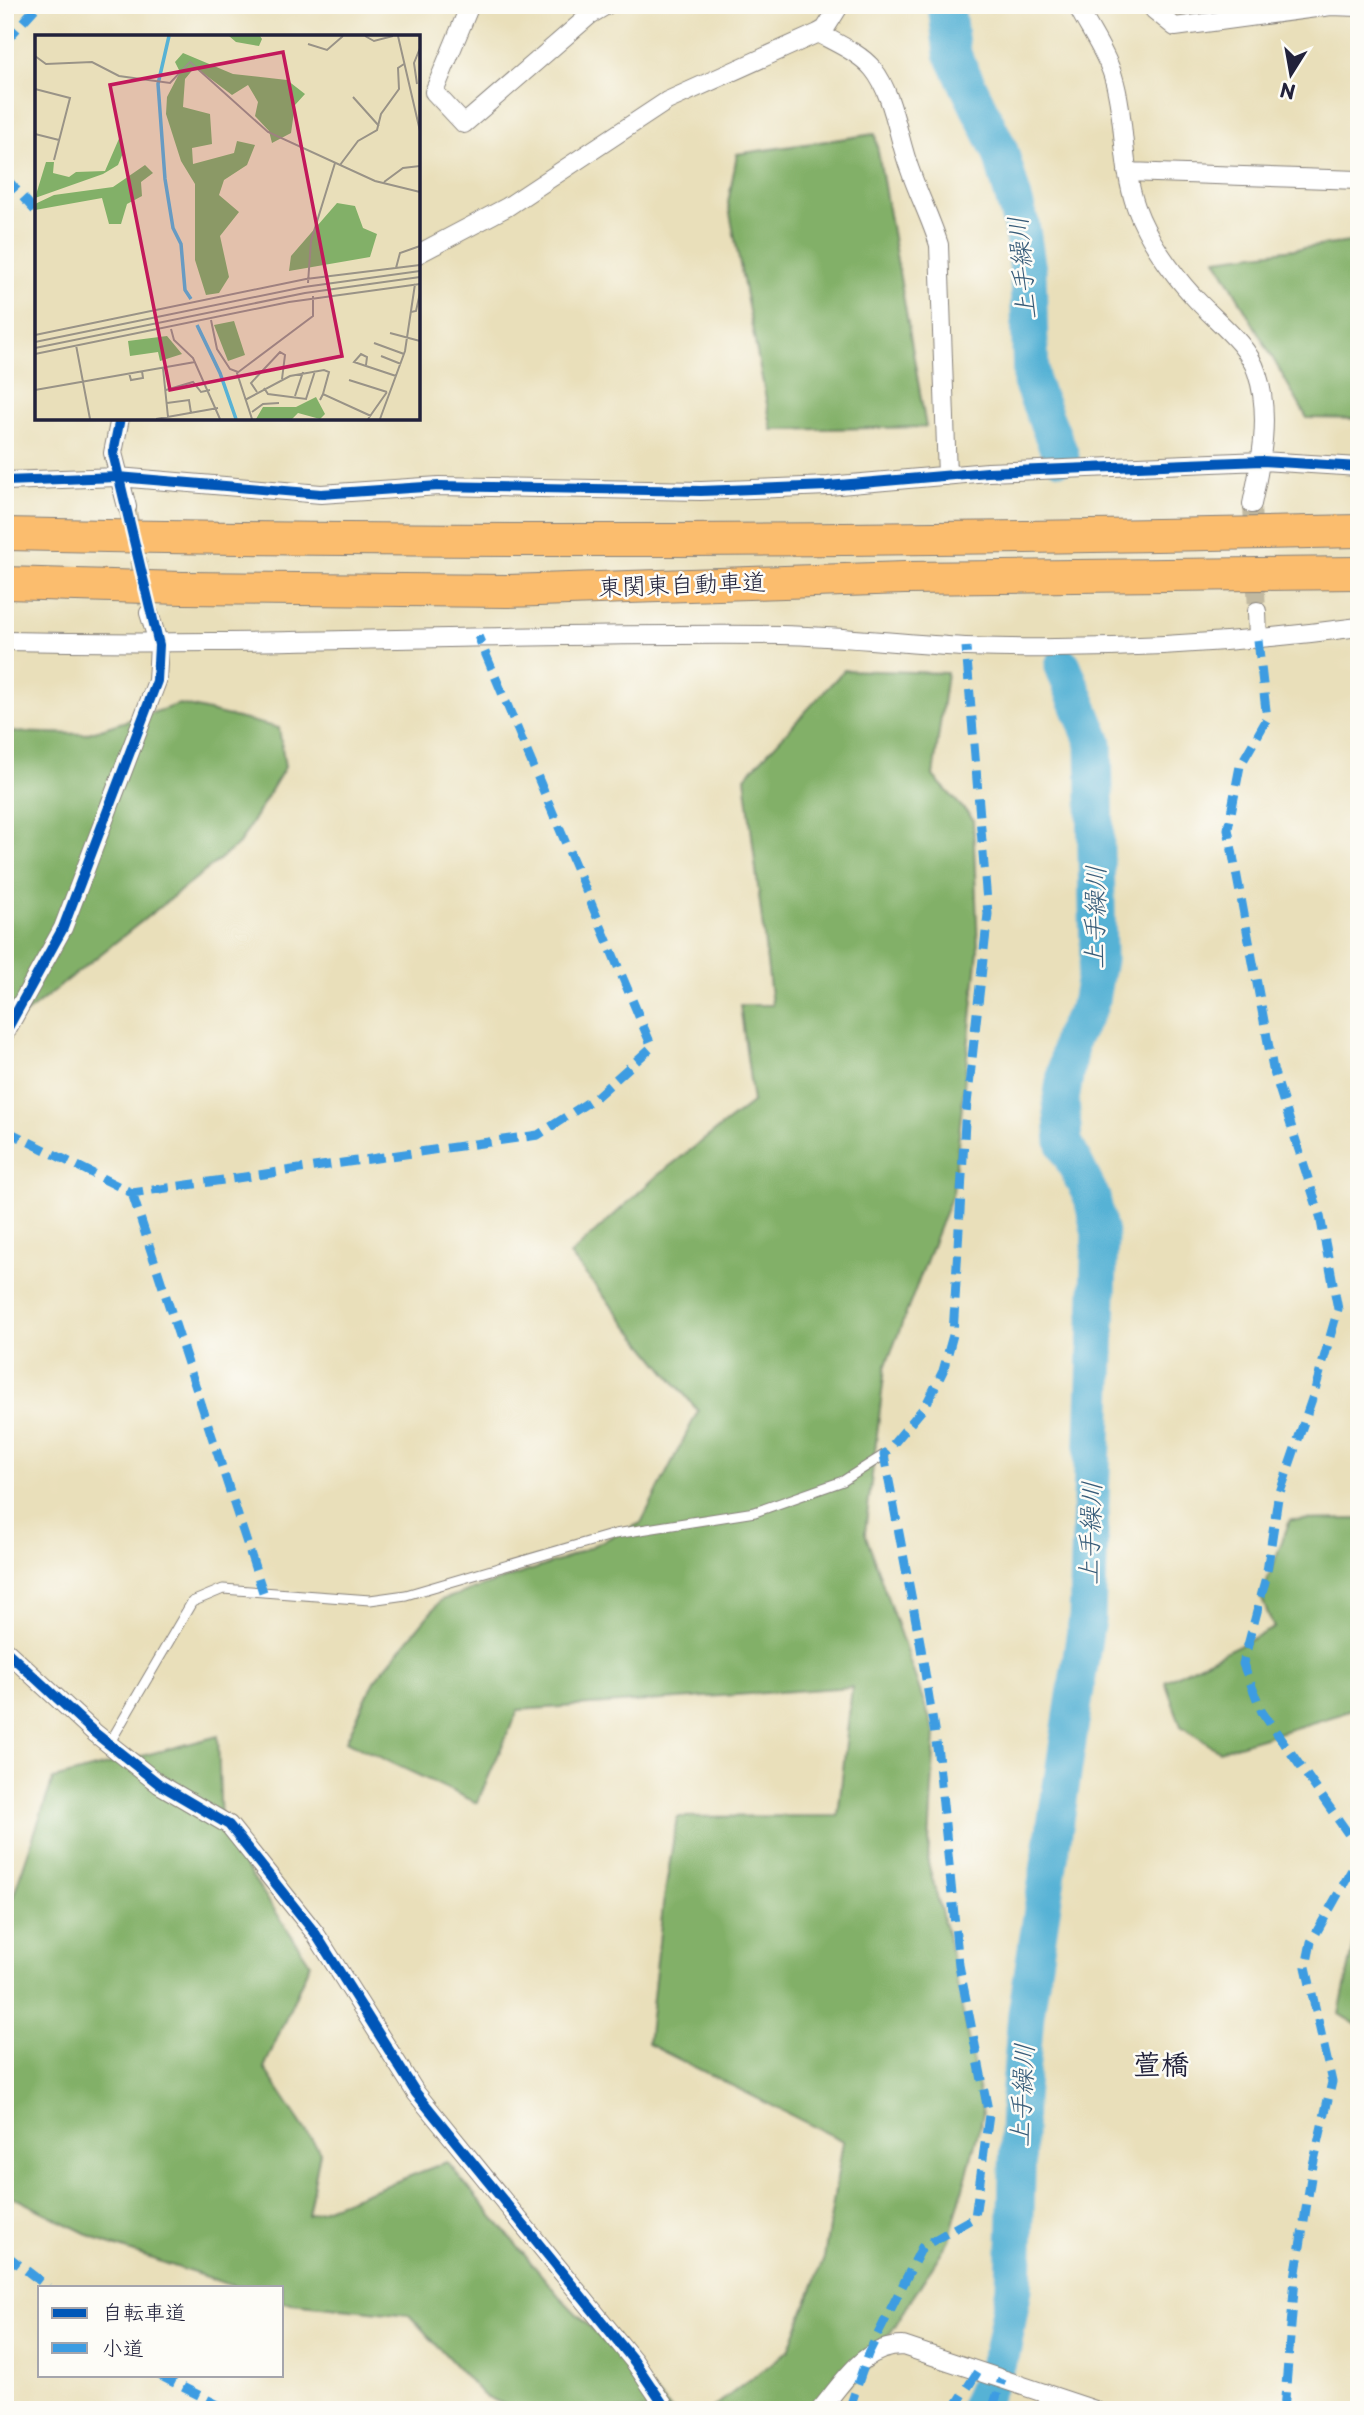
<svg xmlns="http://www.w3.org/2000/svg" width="1364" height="2415" viewBox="0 0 1364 2415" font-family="'Playpen Sans','Klee One',sans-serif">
<rect width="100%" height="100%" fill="#fdfcf7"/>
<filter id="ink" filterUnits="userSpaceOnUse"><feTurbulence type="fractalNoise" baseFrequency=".0143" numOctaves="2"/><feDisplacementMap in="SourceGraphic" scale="14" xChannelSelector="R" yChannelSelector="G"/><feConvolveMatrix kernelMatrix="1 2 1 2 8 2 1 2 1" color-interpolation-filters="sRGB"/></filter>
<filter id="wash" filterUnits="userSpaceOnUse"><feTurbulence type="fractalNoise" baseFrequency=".00686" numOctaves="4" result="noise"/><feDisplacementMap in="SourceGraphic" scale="28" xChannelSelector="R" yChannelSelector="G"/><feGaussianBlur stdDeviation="1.57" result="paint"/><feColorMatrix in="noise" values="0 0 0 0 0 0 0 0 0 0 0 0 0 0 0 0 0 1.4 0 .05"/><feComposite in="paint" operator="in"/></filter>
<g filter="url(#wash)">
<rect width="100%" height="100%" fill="#e9dfba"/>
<path fill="#82b068" stroke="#526952" stroke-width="2" d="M875 134 926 427 772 430 728 203 737 154Z
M1359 241V419L1307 418 1216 259Z
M844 670 947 673 933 776 973 819 978 951 953 1192 885 1368 865 1533 935 1734 928 1863 947 1933 983 2114 949 2240 864 2375 814 2410H710L789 2350 824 2258 843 2141 648 2044 663 1905 677 1817 838 1816 852 1687 518 1710 477 1803 346 1741 374 1681 441 1600 562 1560 641 1523 698 1411 570 1255 658 1175 753 1102 740 1005H772L745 777Z
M180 704 279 728 285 767 239 844 5 1030V732L85 734Z
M1359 1519V1705L1341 1714 1219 1751 1181 1726 1165 1681 1274 1628 1261 1597 1290 1520Z
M218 1736 221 1830 310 1963 264 2068 320 2152 308 2215 447 2162 559 2296 672 2410H516L483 2395 409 2315 282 2302V2287H236L105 2243 5 2193V1920L53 1779Z
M1359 1921V2023L1357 2025 1339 2014Z"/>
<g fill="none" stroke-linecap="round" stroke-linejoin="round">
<path stroke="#57b2d5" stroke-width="37" d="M946 5 952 53 1000 151 1021 224 1028 271 1031 382 1061 456
M977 2410 1002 2353 1014 2288 1019 2099 1026 2014 1087 1618 1100 1234 1092 1198 1064 1142 1061 1100 1071 1039 1090 1005 1098 959 1094 743 1063 666"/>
</g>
</g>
<g filter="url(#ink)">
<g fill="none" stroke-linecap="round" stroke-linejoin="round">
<path stroke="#c1b9a1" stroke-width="18" stroke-dasharray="18 9" stroke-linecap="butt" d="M1252 504 1257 611
M127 507 149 613"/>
<defs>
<path id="service" d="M109 1744 192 1602 223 1589 370 1600 406 1595 615 1534 755 1512 843 1481 884 1455"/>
<path id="minor" d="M470 5 434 92 464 124 590 15 607 5
M1077 5C1088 28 1106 52 1113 76 1126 118 1121 165 1136 207 1147 238 1171 272 1193 296 1213 319 1248 343 1257 373 1271 415 1261 462 1252 504
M1153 5 1154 10 1175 27 1331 6 1359 7
M818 33C836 43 860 53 873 69 894 95 898 139 910 170 919 196 931 219 939 245L947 476
M1127 172 1359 180
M418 254 507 207 667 101 818 33 825 29 840 5
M120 418 113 453 127 507
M5 481 118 477 321 494 439 486 701 491 828 486 988 472 1262 461 1359 467
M1257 611 1258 640
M5 641C264 647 523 632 781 635 842 636 904 644 965 647 1093 651 1232 644 1359 627
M5 1033 63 928 157 681 159 645 149 613
M5 1650 95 1733 159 1784 229 1825 315 1933 416 2093 634 2361 667 2410
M820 2410C845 2381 862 2346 903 2346L1095 2410"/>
<path id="motorway" d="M5 534C456 544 908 541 1359 531
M5 583 183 588 508 591 905 578 1359 573"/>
</defs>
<use href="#service" stroke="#86807a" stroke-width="11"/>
<use href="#minor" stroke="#86807a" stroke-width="20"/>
<use href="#motorway" stroke="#86807a" stroke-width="34"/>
<use href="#service" stroke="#fff" stroke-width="9"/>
<use href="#minor" stroke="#fff" stroke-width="18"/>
<use href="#motorway" stroke="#fbbd6e" stroke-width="32"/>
<path stroke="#3c9ce2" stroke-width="9" stroke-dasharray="18 9" stroke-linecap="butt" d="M5 42 38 5
M5 177 37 213
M1258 640 1267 719 1240 766 1228 829 1273 1069 1320 1216 1338 1309 1314 1393 1278 1498 1266 1578 1243 1664 1262 1712 1359 1849
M5 1130 132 1193 538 1135 595 1098 652 1047 478 636
M132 1193 263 1592
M5 2254 48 2287
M159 2375 228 2410
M849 2410 868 2354 922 2247 975 2217 989 2115 959 1965 938 1754 920 1642 884 1455 926 1405 943 1371 953 1335 965 1122 988 914 966 647
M953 2410 978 2371
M992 2410 1002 2379
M1284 2410 1295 2278 1313 2165 1332 2082 1306 1967 1311 1942 1359 1857"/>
<defs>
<path id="cycleway" d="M5 481 118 477 321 494 439 486 701 491 828 486 988 472 1262 461 1359 467
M5 1033 63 928 157 681 159 645 113 453 120 418
M5 1650 95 1733 159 1784 229 1825 315 1933 416 2093 634 2361 667 2410"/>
</defs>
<use href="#cycleway" stroke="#fdfcf7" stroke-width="15"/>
<use href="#cycleway" stroke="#0057b8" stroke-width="10"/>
</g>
</g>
<g text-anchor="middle" stroke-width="5" stroke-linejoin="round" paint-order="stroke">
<g font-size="24" fill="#22223b" stroke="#fdfcf7">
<text transform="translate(682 585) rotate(-2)" y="8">東関東自動車道</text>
</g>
<g font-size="26" font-style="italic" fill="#375c79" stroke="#fdfcf7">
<text transform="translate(1022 268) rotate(-95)" y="9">上手繰川</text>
<text transform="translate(1095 917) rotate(-89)" y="9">上手繰川</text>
<text transform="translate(1090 1533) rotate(-88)" y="9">上手繰川</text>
<text transform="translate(1022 2095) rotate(-87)" y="9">上手繰川</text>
</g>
<g font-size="28" font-weight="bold" fill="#22223b" stroke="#fdfcf7">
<text x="1161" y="2074">萱橋</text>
</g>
</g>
<g transform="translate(35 35)">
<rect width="385" height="385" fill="#e9dfba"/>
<path d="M194 1H225L227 4 224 11 201 7ZM148 18 198 39 252 45 270 59 260 70 256 98 237 108 234 96 220 81 223 67 213 50 197 60 160 32 150 44 148 72 175 79 177 109 157 113 158 129 199 118 202 106 220 110 212 130 189 145 184 160 204 177 185 201 194 242 184 258 171 260 160 225V149L146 126 131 79 132 62 145 37 140 27ZM86 99 88 118 83 130 68 139 0 163 11 127H19L18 138 34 142 41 137 70 136ZM110 130 118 138 106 147 107 161 92 169 86 189H74L67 163 0 175V169L19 160 78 152ZM302 168 320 171 328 193 342 199 335 222 254 236 256 221ZM199 286 210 320 193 326 179 290ZM132 301 147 319 125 326 123 317 95 321 93 306ZM281 362 290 379 285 384 263 378 257 384H221L228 372H261Z" fill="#82b068"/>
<path fill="none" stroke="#57b2d5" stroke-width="3.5" d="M134 1 123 49 130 144 138 193 146 209 150 255 156 264M162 290 185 338 201 384"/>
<path fill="none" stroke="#999387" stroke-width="2" d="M330 1 339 6 358 1M363 1 385 96M273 9 292 15 308 1M0 21 11 29 57 27 84 41 135 48 155 27 233 97 340 146 385 157M382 49 379 28 385 13M0 54 35 63 19 125M318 62 344 91M0 99 24 105M305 130 323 106 342 95 346 79 364 54 363 33 369 29M349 147 368 133 385 131M361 233 365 218 385 211M273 248 276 206 300 128M376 277 381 276 385 258M176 285 182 314 195 334 203 337M136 294 139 305 158 323 185 384M355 298 385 306M0 300 271 244 385 230M0 307 269 252 385 236M339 308 369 319M41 310 55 384M0 313 270 258 385 242M0 319 254 267 385 249M346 321 366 329M331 330 332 322 326 319 319 327 361 341M128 333 133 382M94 338 96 345 108 343 107 336M314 345 352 357M229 353 233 359 271 364 280 336M0 355 160 327M131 355 158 347 166 357 175 355M222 357 216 348 245 317 250 320 247 344M260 361 268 337M210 365 255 341 289 335 294 337 288 359M285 365 288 359 336 381M132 368 154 365 156 378M217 377 228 369 244 368M121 384 183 373M217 384 202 338 278 281V261M333 384 352 357M345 384 370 316 380 249"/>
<path fill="#c2185b" fill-opacity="0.15" stroke="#c2185b" stroke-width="3.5" d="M248 17 307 321 135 355 75 50Z"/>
<rect width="385" height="385" fill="none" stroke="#22223b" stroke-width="3.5"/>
</g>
<rect width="1364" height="2415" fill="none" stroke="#fdfcf7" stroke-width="28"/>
<rect x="38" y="2286" width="245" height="91" fill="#fdfcf7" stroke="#a5a5ac" stroke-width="2"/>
<rect x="52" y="2308" width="35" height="10" fill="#0057b8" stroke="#a5a5ac" stroke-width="2"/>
<text x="102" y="2320" font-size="21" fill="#22223b">自転車道</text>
<rect x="52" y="2343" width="35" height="10" fill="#3c9ce2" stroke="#a5a5ac" stroke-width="2"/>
<text x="102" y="2356" font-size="21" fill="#22223b">小道</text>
<g transform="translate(1291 74) rotate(191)" stroke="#fdfcf7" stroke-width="5" paint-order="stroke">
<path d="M0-5L12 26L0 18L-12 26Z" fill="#22223b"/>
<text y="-10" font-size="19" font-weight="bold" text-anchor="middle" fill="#22223b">N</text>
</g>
</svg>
